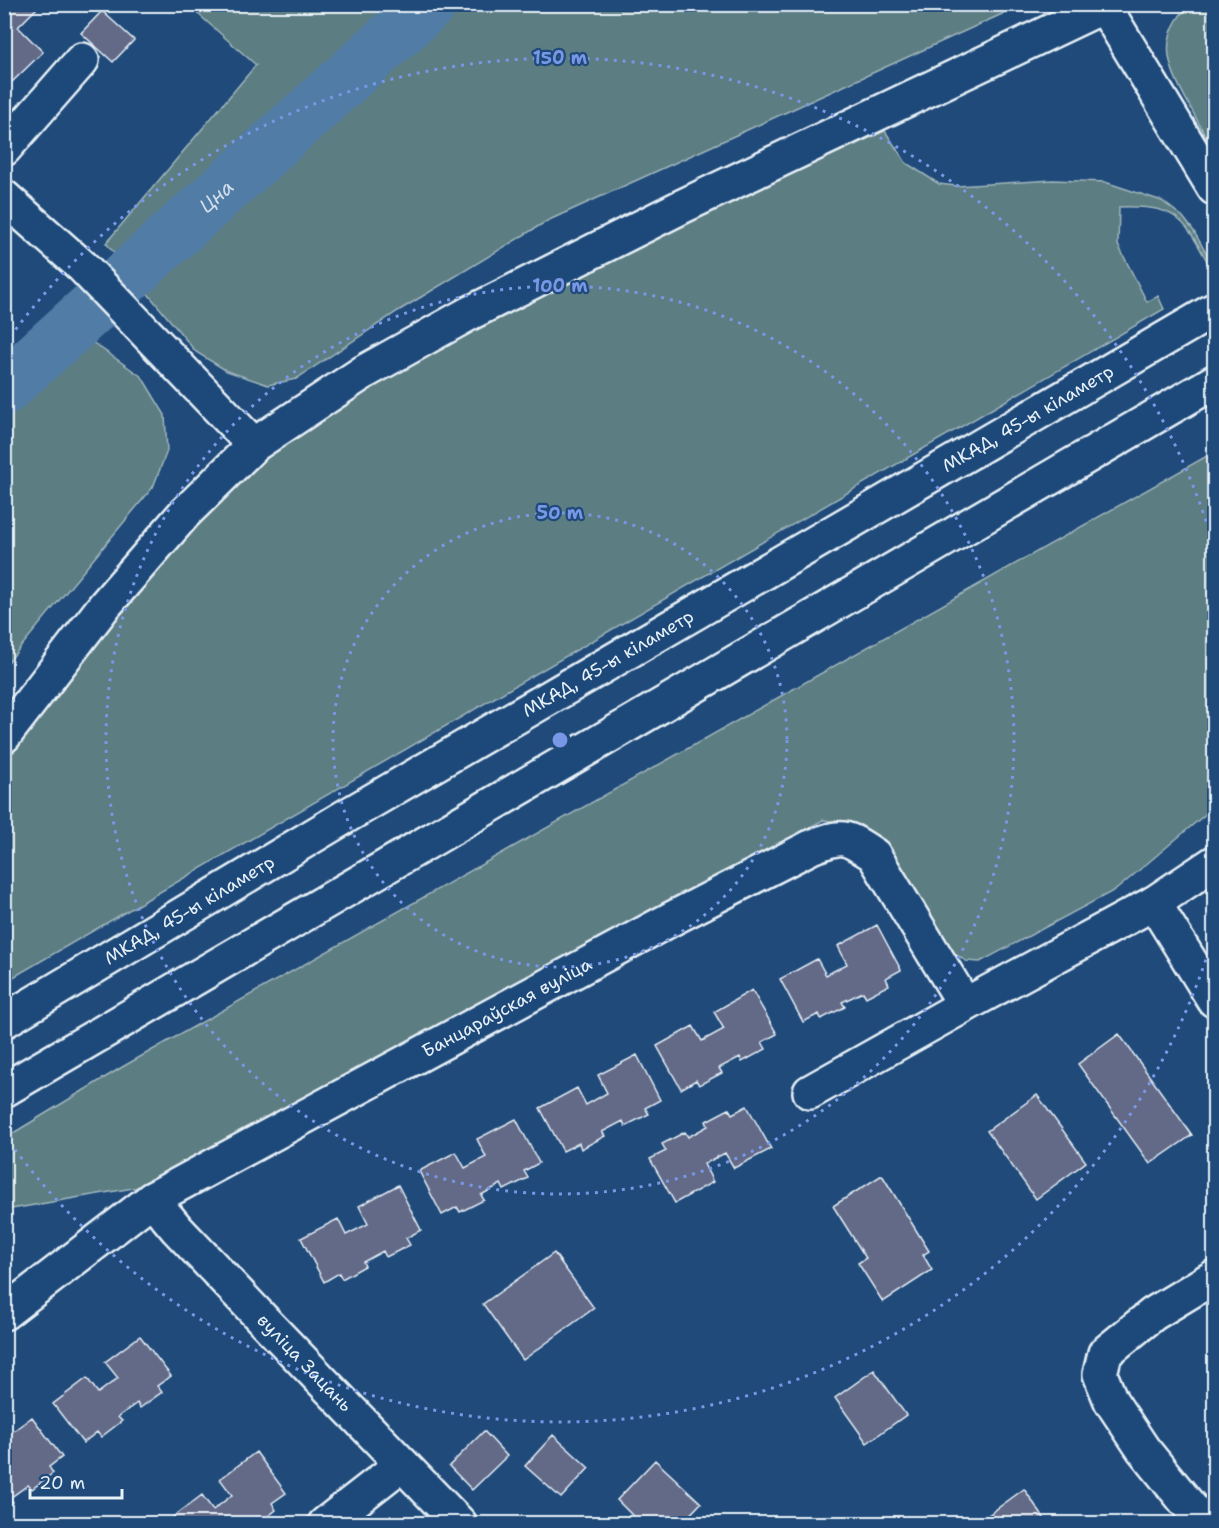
<svg xmlns="http://www.w3.org/2000/svg" width="1219" height="1528" viewBox="0 0 1219 1528" font-family="'Shantell Sans',sans-serif">
<rect width="100%" height="100%" fill="#1f4a7a"/>
<filter id="ink" filterUnits="userSpaceOnUse"><feTurbulence type="fractalNoise" baseFrequency=".0167" numOctaves="2"/><feDisplacementMap in="SourceGraphic" scale="12" xChannelSelector="R" yChannelSelector="G"/><feConvolveMatrix kernelMatrix="1 2 1 2 8 2 1 2 1" color-interpolation-filters="sRGB"/></filter>
<g filter="url(#ink)">
<path fill="#5b7d82" stroke="#a2b7bd" stroke-width="1.5" d="M188 5H1022L547 221 398 311 296 379 268 385 227 371 196 352 106 243 256 65Z
M1189 5H1214V153C1206 136 1197 120 1188 103 1168 66 1156 39 1189 5Z
M885 131 906 163 939 184 956 186 1053 180 1105 182 1162 201 1183 217 1193 230 1214 267V273C1184 222 1184 205 1119 207L1118 245 1147 302 1158 296 1164 309 5 982 4 762 117 615 195 525 273 453 380 379 476 326 689 220Z
M85 337 142 377 165 415 167 451 153 487 5 666V407Z
M1214 452V807L1117 889 980 962 966 961 953 953 889 850 861 825 823 820 139 1187 5 1210V1138L124 1066Z"/>
<g fill="none" stroke-linecap="round" stroke-linejoin="round">
<path stroke="#517ba6" stroke-width="54" id="s1" d="M4 388 429 4"/>
</g>
<path fill="#636a88" stroke="#e8f1f8" stroke-width="1.5" d="M4 4H36L38 7 18 27 43 52 12 82 4 74Z
M102 11 134 40 113 62 81 33Z
M877 925 901 970 886 978 889 985 866 997 863 992 842 1002 845 1007 821 1019 819 1014 803 1022 780 979 817 959 826 975 847 964 838 946Z
M752 990 777 1034 762 1042 766 1049 742 1062 740 1057 719 1068 722 1073 699 1085 696 1080 681 1089 657 1046 693 1026 702 1041 724 1029 714 1012Z
M1119 1034 1192 1135 1150 1164 1078 1064Z
M637 1055 660 1100 645 1108 649 1114 625 1126 623 1121 602 1132 605 1136 581 1149 579 1143 563 1151 540 1108 577 1088 586 1105 607 1093 598 1075Z
M1037 1095 1086 1162 1036 1199 987 1131Z
M747 1106 771 1149 734 1168 725 1153 704 1164 713 1182 675 1203 650 1159 666 1151 662 1144 685 1132 688 1137 708 1126 706 1121 729 1109 732 1114Z
M516 1119 539 1163 524 1171 528 1178 504 1190 501 1184 481 1195 484 1200 460 1212 457 1207 442 1215 419 1171 456 1152 465 1168 486 1157 477 1139Z
M882 1175 929 1251 923 1255 932 1270 883 1302 858 1263 866 1258 833 1206Z
M398 1185 421 1230 406 1238 410 1245 386 1257 383 1251 363 1262 365 1266 342 1279 339 1273 324 1282 301 1238 338 1219 346 1235 368 1224 359 1206Z
M554 1253 594 1308 523 1360 483 1304Z
M140 1336 171 1376 157 1386 162 1392 140 1408 137 1403 118 1417 122 1421 101 1437 97 1432 83 1443 53 1404 87 1378 98 1393 118 1378 105 1362Z
M874 1370 906 1415 867 1443 835 1398Z
M32 1417 62 1457 49 1467 53 1473 32 1489 28 1485 10 1498 13 1502 4 1509V1463L9 1459 4 1454V1438Z
M484 1431 507 1456 472 1490 449 1466Z
M553 1435 589 1468 561 1498 525 1466Z
M256 1452 286 1493 272 1503 276 1510 258 1524H255L252 1520 248 1524H170L168 1521 202 1495 213 1510 232 1495 220 1479Z
M655 1460 701 1503 681 1524H641L617 1500Z
M1024 1489 1048 1524H976Z"/>
<g fill="none" stroke-linecap="round" stroke-linejoin="round">
<defs>
<g id="minor">
<path d="M4 149 82 60"/>
<path d="M4 197 83 267 254 445 364 372 470 313 683 206 1104 6 1214 188"/>
<path d="M1154 903 1214 1000"/>
<path d="M810 1092 965 1005 1154 903 1214 863"/>
<path id="s2" d="M152 1199 177 1229 269 1326 460 1524"/>
<path id="s3" d="M4 1313 152 1199 671 919 811 847C844 834 845 836 874 855L965 1005"/>
<path d="M325 1524 402 1464"/>
<path d="M1204 1524 1143 1449 1111 1401 1100 1374 1105 1353 1153 1314 1214 1277"/>
</g>
<g id="highway">
<path d="M1104 6 1107 4"/>
<path d="M4 736 105 605 184 514 254 445"/>
<path id="s4" d="M4 1021 348 815 1214 310"/>
<path d="M4 1090 1214 382"/>
</g>
</defs>
<use href="#minor" stroke="#e8f1f8" stroke-width="38"/>
<use href="#highway" stroke="#e8f1f8" stroke-width="38"/>
<use href="#minor" stroke="#1f4a7a" stroke-width="33"/>
<use href="#highway" stroke="#1f4a7a" stroke-width="33"/>
</g>
</g>
<g fill="none" stroke="#7897e6" stroke-width="3" stroke-dasharray="3 6">
<circle cx="560" cy="740" r="227"/>
<circle cx="560" cy="740" r="454"/>
<path d="M1214 934A682 682 0 0 1 5 1136M5 344A682 682 0 0 1 1214 546"/>
</g>
<g text-anchor="middle" stroke-width="4.5" stroke-linejoin="round" paint-order="stroke">
<g font-size="18" fill="#e8f1f8" stroke="#1f4a7a">
<text dy="6" stroke="none"><textPath href="#s4" startOffset="1188">МКАД, 45-ы кіламетр</textPath></text>
<text dy="6" stroke="none"><textPath href="#s4" startOffset="702">МКАД, 45-ы кіламетр</textPath></text>
<text dy="6" stroke="none"><textPath href="#s4" startOffset="216">МКАД, 45-ы кіламетр</textPath></text>
<text dy="6" stroke="none"><textPath href="#s3" startOffset="590">Банцараўская вуліца</textPath></text>
<text dy="6" stroke="none"><textPath href="#s2" startOffset="224">вуліца Зацань</textPath></text>
</g>
<g font-size="20" font-style="italic" fill="#d1dfec" stroke="#1f4a7a">
<text dy="7" stroke="none"><textPath href="#s1" startOffset="286">Цна</textPath></text>
</g>
</g>
<circle cx="560" cy="740" r="9" fill="#7897e6" stroke="#1f4a7a" stroke-width="3"/>
<g font-size="18" text-anchor="middle" font-weight="bold" fill="#7897e6" stroke="#1f4a7a" stroke-width="4.5" stroke-linejoin="round" paint-order="stroke">
<text x="560" y="64">150 m</text>
<text x="560" y="292">100 m</text>
<text x="560" y="519">50 m</text>
</g>
<rect width="1219" height="1528" fill="none" stroke="#1f4a7a" stroke-width="24"/>
<rect x="12" y="12" width="1195" height="1504" fill="none" stroke="#e8f1f8" stroke-width="2" filter="url(#ink)"/>
<path d="M30 1489v9h92v-9" fill="none" stroke="#e8f1f8" stroke-width="3"/>
<text x="39" y="1489" font-size="18" fill="#e8f1f8" stroke="#1f4a7a" stroke-width="4.5" paint-order="stroke">20 m</text>
</svg>
